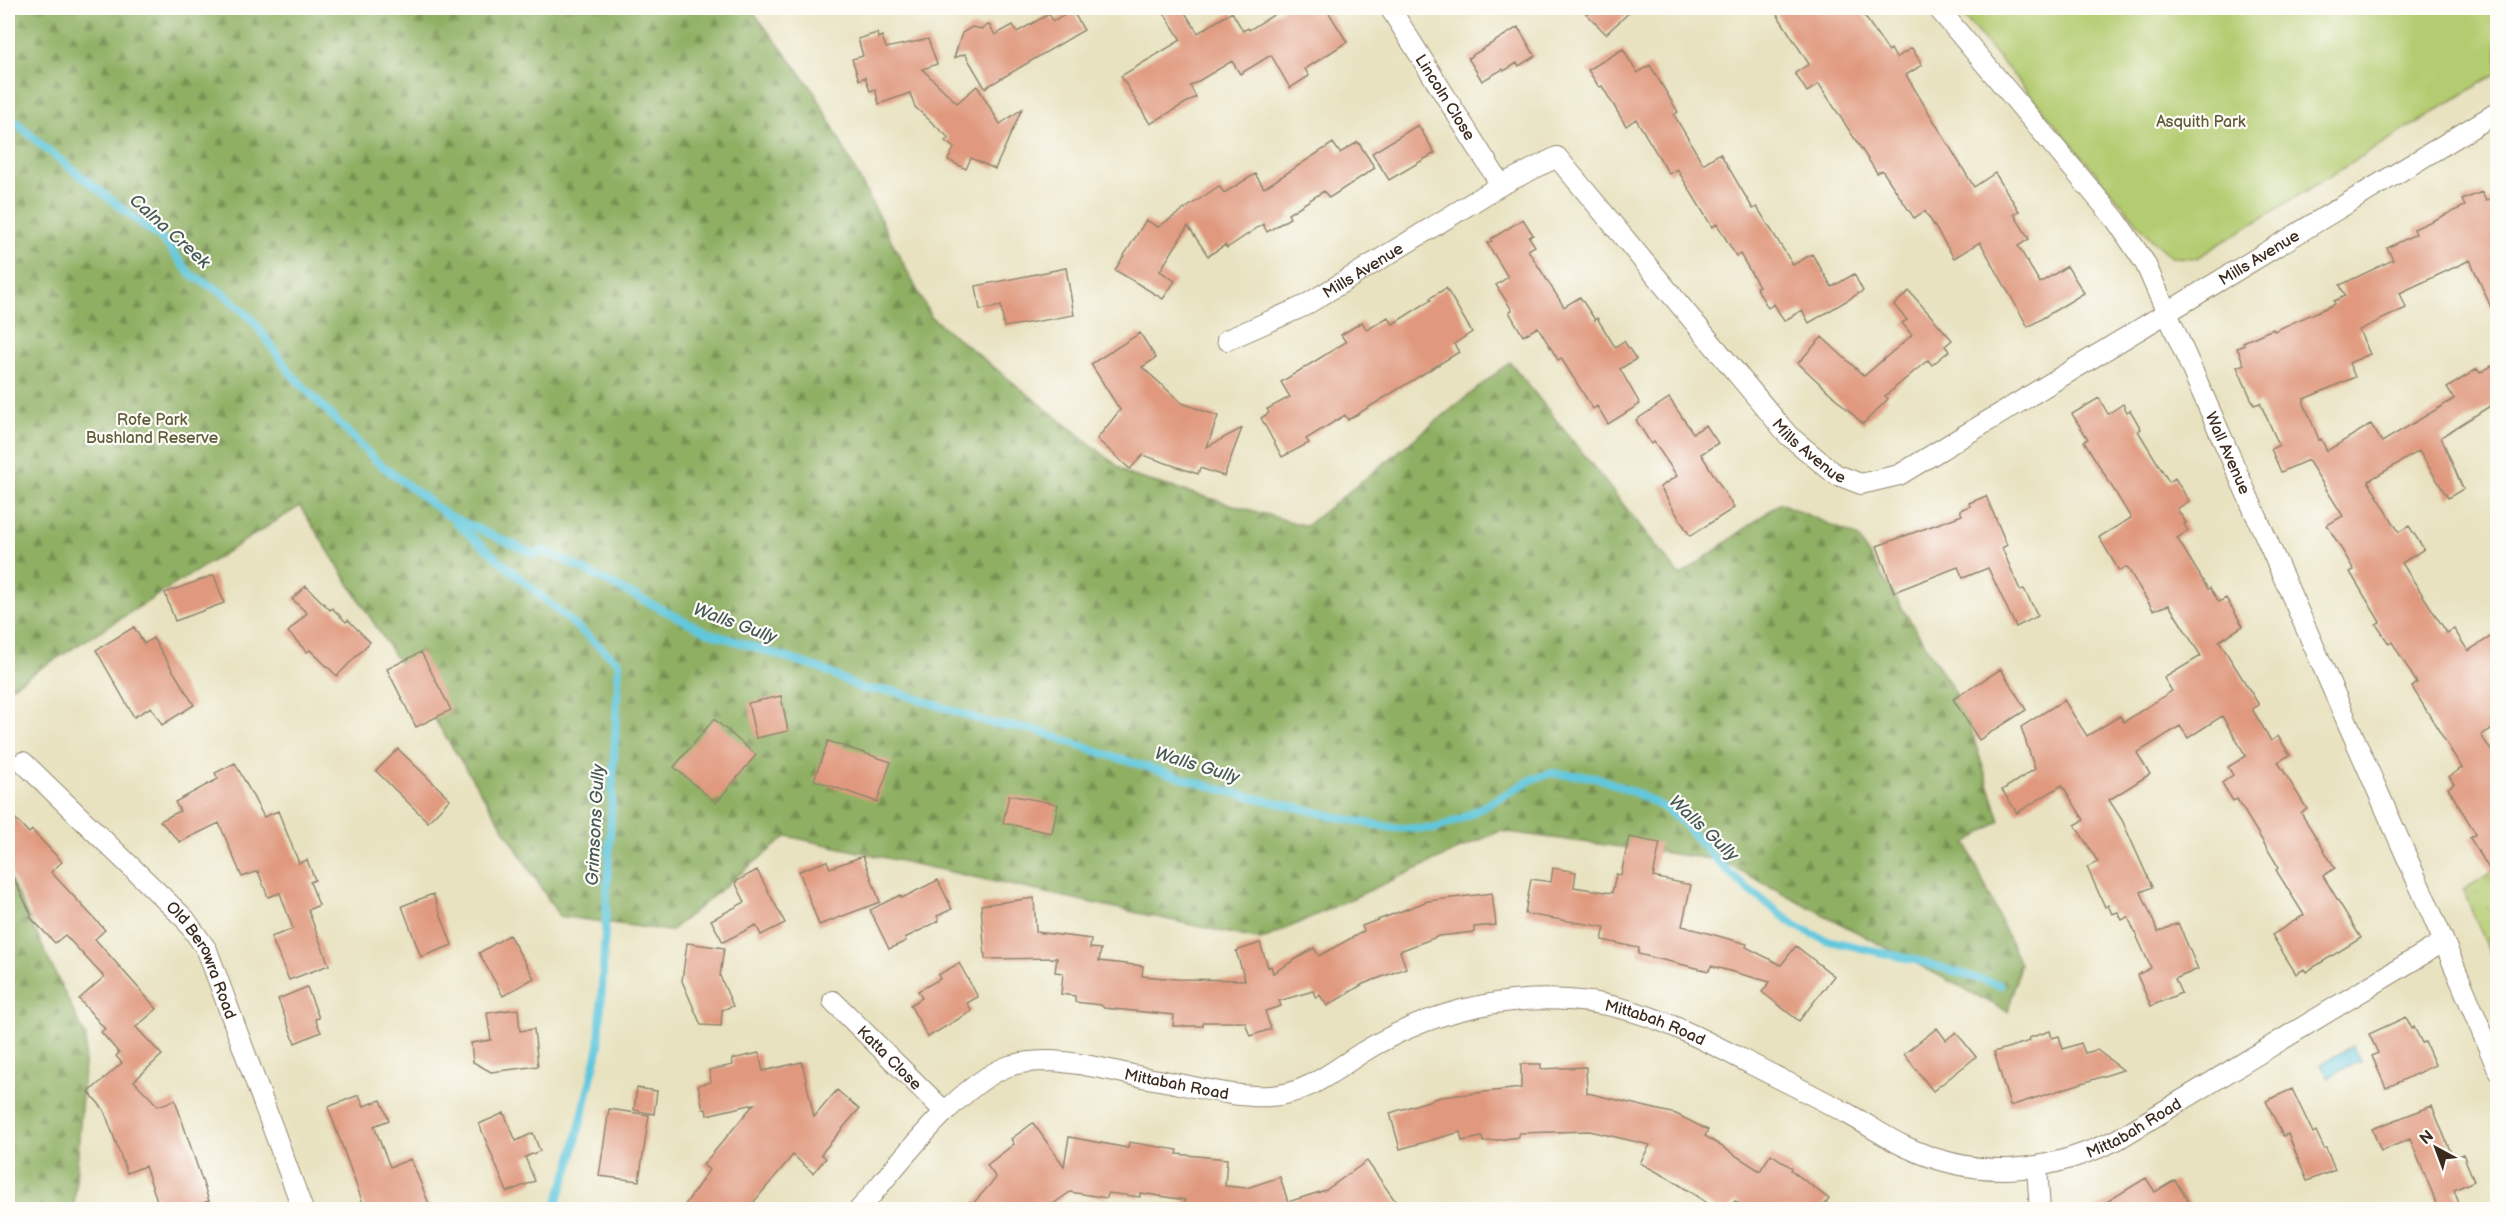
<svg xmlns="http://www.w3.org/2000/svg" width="2505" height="1217" viewBox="0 0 2505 1217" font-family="'Balsamiq Sans',sans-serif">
<defs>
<pattern id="grass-tufts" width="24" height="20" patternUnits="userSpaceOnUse" patternTransform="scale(1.5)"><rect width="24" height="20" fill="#b4cc71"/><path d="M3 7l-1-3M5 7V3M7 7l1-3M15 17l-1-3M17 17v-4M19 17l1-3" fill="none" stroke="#9caf61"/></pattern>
<pattern id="forest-firs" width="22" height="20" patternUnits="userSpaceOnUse" patternTransform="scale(1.5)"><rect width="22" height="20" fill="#8fb063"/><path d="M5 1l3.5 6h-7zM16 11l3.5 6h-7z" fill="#768f51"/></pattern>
</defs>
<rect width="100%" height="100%" fill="#fdfcf7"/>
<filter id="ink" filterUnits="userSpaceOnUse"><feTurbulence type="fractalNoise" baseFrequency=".0167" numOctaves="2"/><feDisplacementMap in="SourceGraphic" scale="12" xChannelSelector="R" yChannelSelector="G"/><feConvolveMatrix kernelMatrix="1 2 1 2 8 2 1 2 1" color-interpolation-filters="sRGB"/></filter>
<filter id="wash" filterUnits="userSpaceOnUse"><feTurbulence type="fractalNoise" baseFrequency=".008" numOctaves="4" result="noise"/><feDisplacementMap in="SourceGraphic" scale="24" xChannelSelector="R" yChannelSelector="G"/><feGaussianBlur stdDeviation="1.35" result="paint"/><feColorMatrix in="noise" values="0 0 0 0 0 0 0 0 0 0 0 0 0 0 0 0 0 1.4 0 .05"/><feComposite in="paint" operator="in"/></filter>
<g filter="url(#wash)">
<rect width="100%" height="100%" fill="#e8e2c0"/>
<path fill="url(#grass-tufts)" stroke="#787b48" stroke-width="1.5" d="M2497 869V953L2492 957 2463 890Z"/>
<path fill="url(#forest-firs)" stroke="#656d40" stroke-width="1.5" d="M8 8H750L814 91 931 317 1129 475 1306 526 1510 362 1680 576 1780 503 1857 536 1963 705 2000 821 1966 843 2020 964 2008 1012 1720 860 1500 831 1261 940 787 836 670 931 559 916 300 506 8 689Z
M8 874 86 1038 74 1209H8Z"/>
<path fill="#b4cc71" stroke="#787b48" stroke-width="1.5" d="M1957 8H2497V73L2197 258 2171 257 2152 240Z"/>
<path fill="#60c7dd" stroke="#4e787e" stroke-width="1.5" d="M2352 1046 2361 1062 2354 1063 2328 1078 2321 1064Z"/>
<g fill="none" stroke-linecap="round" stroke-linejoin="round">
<path stroke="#60c7dd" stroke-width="8" d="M8 115 45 148 165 242 190 274 223 293 252 319 292 375 374 459
M376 461 447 515 534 554 546 551 707 632 822 669 862 689 894 691 990 723 1036 730 1105 754 1222 790 1350 820 1394 828 1434 829 1463 818 1533 779 1551 773 1596 777 1638 794 1663 807 1682 822 1720 864 1743 885 1796 926 1826 940 1919 961 2000 985
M455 522 619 663 599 1046 570 1166 554 1210"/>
</g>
<g id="blocks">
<path fill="#e0997e" d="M1161 8H1182L1198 33 1232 12 1243 31 1248 28 1249 30 1285 8H1326L1347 42 1305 69 1309 76 1290 88 1271 55 1240 74 1232 61 1190 86 1196 97 1150 124 1121 76 1181 40Z
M1581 8H1634L1606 34Z
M1773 8H1859L1885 46 1889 51 1891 49 1896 58 1912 48 1922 65 1906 75 1974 187 1995 173 2019 211 2014 214 2029 239 2018 246 2040 283 2067 266 2084 293 2028 327 1980 242 1954 258 1925 211 1914 218 1882 170 1877 173 1819 84 1807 92 1795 73 1809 64Z
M1072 10 1084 30 985 88 965 54 954 58 962 33 972 27 982 29 989 24 995 35 1013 25 1017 32 1049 14 1053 21Z
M1518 27 1535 56 1519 66 1517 63 1504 71 1503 69 1482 81 1468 58Z
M877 33 878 38 882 36 886 48 928 39 937 64 922 69 957 103 977 86 1000 124 1022 109 995 169 971 158 966 169 948 160 954 148 945 141 949 138 915 107 910 93 879 104 875 89 870 91 865 77 859 80 852 59 863 56 858 39Z
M1623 49 1637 73 1650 65 1678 112 1674 115 1703 164 1720 153 1753 209 1757 207 1793 265 1812 254 1832 287 1854 274 1863 291 1809 323 1802 310 1784 321 1774 304 1768 308 1756 287 1759 286 1740 254 1736 256 1717 224 1712 227 1677 169 1669 174 1636 119 1626 126 1602 86 1599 87 1588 70Z
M1418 125 1435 153 1389 180 1372 153Z
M1358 142 1375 168 1329 198 1324 191 1288 214 1290 218 1267 232 1263 224 1227 248 1225 245 1208 256 1188 226 1160 271 1175 281 1163 299 1115 270 1146 220 1158 227 1219 186 1224 193 1255 174 1264 188 1333 143 1340 153Z
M2482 192 2486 201 2498 196V323L2470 260 2400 293 2406 308 2359 330 2370 354 2349 363 2355 377 2304 399V403L2319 440 2321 439 2327 451 2371 424 2382 442 2454 399 2447 388 2477 369 2480 373 2498 362V401L2441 437 2463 489 2448 498 2419 451 2368 481 2399 532 2409 526 2424 549 2402 563 2447 633 2454 629 2468 651 2498 632V725L2481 735 2498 761V883L2470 838 2476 834 2448 788 2454 784 2449 776 2462 768 2412 687 2417 683 2392 642 2389 644 2376 624 2380 622 2350 572 2354 570 2327 525 2343 516 2308 460 2281 472 2271 449 2279 445 2260 403 2254 405 2237 367 2244 364 2237 348 2244 345 2243 342 2273 329 2274 331 2335 304 2334 301 2345 296 2340 285 2393 260 2387 248 2416 234 2414 229 2465 206 2462 200Z
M1523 219 1533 235 1529 237 1535 246 1528 250 1564 307 1580 297 1595 320 1597 318 1615 347 1624 341 1636 359 1620 369 1640 404 1608 424 1597 406 1593 409 1561 358 1558 360 1538 327 1523 336 1509 312 1512 310 1496 285 1508 277 1487 243 1492 241 1491 239Z
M1066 268 1074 315 1004 327 1001 306 980 310 976 286Z
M1446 288 1472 332 1454 344 1459 352 1348 420 1345 415 1306 439 1309 443 1282 457 1261 418 1269 413 1267 409 1290 397 1281 382 1346 342 1341 335 1362 322 1367 330 1388 317 1393 324 1431 300 1430 298Z
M1909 291 1952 340 1945 346 1949 351 1932 365 1928 360 1885 396 1888 399 1863 424 1798 363 1822 337 1864 376 1912 335 1902 323 1907 320 1894 305Z
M1140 333 1156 358 1142 367 1182 403 1218 416 1207 447 1242 428 1224 476 1200 468 1198 474 1143 455 1130 469 1097 439 1120 410 1091 364Z
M1669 398 1693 433 1706 425 1718 443 1701 454 1734 508 1690 536 1660 487 1677 476 1654 442 1651 444 1636 420Z
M2099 398 2108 414 2123 404 2127 412 2130 410 2141 429 2138 431 2169 482 2175 478 2189 501 2177 509 2186 523 2184 524 2188 531 2177 538 2208 589 2210 588 2219 602 2226 598 2243 626 2219 641 2259 705 2252 709 2271 741 2278 736 2290 755 2278 762 2307 809 2301 813 2335 868 2323 876 2361 938 2306 972 2304 969 2296 974 2272 935 2304 915 2276 870 2279 868 2237 799 2233 801 2222 783 2233 775 2228 767 2246 756 2222 716 2188 738 2180 726 2137 753 2150 774 2109 800 2122 820 2152 887 2141 892 2158 932 2178 923 2198 969 2175 979 2181 993 2151 1006 2137 975 2151 968 2128 917 2122 920 2118 912 2112 914 2108 905 2105 907 2087 867 2098 862 2075 825 2084 820 2062 785 2017 813 2002 790 2035 769 2021 727 2064 700 2087 736 2120 716 2124 722 2172 691 2164 678 2201 656 2169 605 2153 610 2127 567 2119 571 2099 537 2131 518 2084 441 2088 439 2072 414Z
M1986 496 2007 545 2002 548 2020 590 2024 589 2038 616 2016 627 1988 568 1963 578 1958 567 1894 592 1877 546 1962 515 1960 510 1970 506 1969 503Z
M214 575 224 603 175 621 165 593Z
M306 586 330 610 332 608 346 622 348 620 370 642 337 676 310 650 307 652 288 632 307 613 292 599Z
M134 627 144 644 153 638 194 705 162 725 151 707 134 717 96 650Z
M421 652 451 710 416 727 387 669Z
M2001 669 2026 710 1979 740 1953 699Z
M781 696 788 731 756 738 748 703Z
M714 719 756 755 716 803 674 767Z
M828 741 891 762 877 802 814 780Z
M398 749 450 799 428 822 376 771Z
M235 763 264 817 278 811 299 863 307 860 315 880 310 882 319 905 308 910 329 965 289 980 271 937 293 929 280 893 268 897 258 871 242 877 219 823 180 842 160 821 180 811 175 802 218 779 215 773Z
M1009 795 1058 804 1052 833 1003 823Z
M8 811 29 833 32 830 62 862 51 872 105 930 95 939 157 1009 136 1027 162 1055 134 1081 158 1106 175 1100 209 1201 185 1209H160L145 1166 127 1173 104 1110 89 1092 122 1063 116 1056 119 1053 101 1032 105 1029 79 999 104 977 65 935 55 943 30 917 31 914 8 867Z
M1629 837 1660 843 1653 877 1691 885 1682 926 1747 944 1746 947 1781 965 1796 946 1834 976 1799 1021 1762 992 1770 982 1711 966 1709 971 1638 954 1639 948 1602 940 1605 927 1525 914 1531 879 1551 882 1553 868 1576 872 1574 887 1612 893 1616 874 1621 875Z
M863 856 880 902 819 925 799 871 827 861 830 868Z
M757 870 785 923 761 935 756 925 723 942 711 920 745 902 735 882Z
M938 880 952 909 937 916 939 921 905 938 906 941 889 949 870 910 900 895 902 898Z
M1492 893 1496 925 1474 927V932L1439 936 1400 951 1406 968 1363 984 1327 1006 1320 995 1316 998 1313 991 1279 1001 1281 1006 1265 1011 1271 1029 1250 1036 1245 1022H1203V1026H1173L1174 1015 1104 1008 1101 1005 1075 1002V996L1061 994 1063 973 1055 972 1057 958 985 959 981 905 1034 898 1036 932 1091 939 1090 948 1101 949 1099 961 1143 966 1142 976 1177 979 1245 980 1236 951 1260 943 1268 967 1271 966 1273 973 1314 948 1319 956 1364 931 1362 926 1428 901Z
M433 894 452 945 421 957 402 906Z
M509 935 534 978 503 996 479 953Z
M687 943 724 948 720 976 733 1006 722 1010 721 1026 701 1025 682 981Z
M959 963 978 997 967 1003 972 1011 928 1037 910 1005 922 998 918 991 940 979 938 975Z
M307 987 319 1018 315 1019 321 1032 295 1043 278 999Z
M518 1009 520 1031 534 1029 538 1066 491 1072 473 1062 471 1043 491 1040 487 1013Z
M2406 1017 2412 1029 2414 1027 2422 1043 2425 1042 2435 1065 2386 1088 2372 1056 2378 1053 2369 1034Z
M1937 1028 1946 1040 1956 1032 1976 1057 1933 1091 1904 1054Z
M2050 1031 2052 1038 2059 1036 2063 1049 2081 1043 2085 1053 2097 1050 2123 1070 2010 1106 1994 1052 2030 1041 2029 1038Z
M759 1053 763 1071 802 1062 814 1117 837 1090 859 1109 821 1154 826 1158 813 1173 793 1155 748 1209H682L709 1170 703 1165 754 1104 707 1115 706 1109H703L698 1085 711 1082 709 1070 733 1065 732 1059Z
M1521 1064H1541V1069L1586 1067 1587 1093 1676 1114 1708 1130 1705 1136 1760 1171 1771 1154 1792 1168 1791 1170 1829 1199 1821 1209H1748L1735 1201 1729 1209H1716L1672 1180 1640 1163 1650 1145 1590 1131 1519 1133V1137L1483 1142 1482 1137 1462 1141 1460 1132 1400 1149 1390 1113 1441 1097 1521 1088Z
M637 1088 657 1091 654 1114 634 1110Z
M2292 1089 2313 1133 2316 1131 2324 1148H2326L2335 1170 2307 1181 2288 1134 2283 1136 2266 1101Z
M359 1095 364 1106 381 1100 389 1120 374 1126 390 1167 411 1159 431 1209H365L328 1107Z
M2432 1106 2453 1158 2463 1154 2474 1181 2454 1190 2461 1209H2439L2410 1139 2381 1151 2372 1129Z
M609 1109 649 1115 639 1181 599 1176Z
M504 1113 516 1141 533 1133 540 1151 525 1157 535 1181 507 1192 479 1124Z
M1033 1123 1064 1166 1069 1137 1128 1148 1129 1142 1178 1150 1177 1154 1227 1159 1225 1186 1247 1188 1280 1177 1288 1202 1326 1190 1367 1161 1401 1209H1184L1185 1200 1140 1193V1197L1108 1193 1107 1198 1070 1192 1046 1209H968L996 1178 987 1165 1014 1144 1011 1139Z
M2146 1178 2155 1192 2175 1180 2193 1209H2095Z"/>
</g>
</g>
<g filter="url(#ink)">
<use href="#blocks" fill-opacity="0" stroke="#92866f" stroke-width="1.5"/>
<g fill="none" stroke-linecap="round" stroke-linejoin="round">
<defs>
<g id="street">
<path id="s1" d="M1390 8 1501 185"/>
<path id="s2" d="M1938 8 2116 220 2145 263 2441 935 2498 1070"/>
<path id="s3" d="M1227 340 1304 306 1501 185 1557 157 1788 435 1835 474 1861 484 1899 475 2498 112"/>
<path id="s4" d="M23 762 185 919 207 950 303 1210"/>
<path id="s5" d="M833 1001 945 1112"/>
<path d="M2037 1168 2040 1210"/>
<path id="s6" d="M859 1210C895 1168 958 1084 1009 1066 1021 1062 1037 1061 1050 1061 1083 1062 1120 1073 1153 1079 1190 1085 1232 1098 1270 1096 1307 1094 1333 1071 1363 1052 1425 1014 1496 995 1569 1000 1637 1004 1691 1033 1751 1064 1784 1081 1817 1097 1850 1115 1868 1125 1885 1137 1904 1146 1978 1181 2046 1174 2118 1139L2443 942"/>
</g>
</defs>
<use href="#street" stroke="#92866f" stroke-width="22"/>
<use href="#street" stroke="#fff" stroke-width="20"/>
</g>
</g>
<g text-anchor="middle" stroke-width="4.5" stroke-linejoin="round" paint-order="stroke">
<g font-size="16" fill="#3b2a1e" stroke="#fdfcf7">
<text dy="6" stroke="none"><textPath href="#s1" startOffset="105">Lincoln Close</textPath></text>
<text dy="6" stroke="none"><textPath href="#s3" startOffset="1288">Mills Avenue</textPath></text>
<text dy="6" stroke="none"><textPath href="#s3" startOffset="153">Mills Avenue</textPath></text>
<text dy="6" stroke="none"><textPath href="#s3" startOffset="766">Mills Avenue</textPath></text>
<text dy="6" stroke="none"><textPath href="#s2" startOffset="536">Wall Avenue</textPath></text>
<text dy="6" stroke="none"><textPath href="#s4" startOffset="270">Old Berowra Road</textPath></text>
<text dy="6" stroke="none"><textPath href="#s6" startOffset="884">Mittabah Road</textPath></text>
<text dy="6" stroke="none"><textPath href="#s5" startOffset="80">Katta Close</textPath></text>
<text dy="6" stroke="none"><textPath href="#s6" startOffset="380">Mittabah Road</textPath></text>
<text dy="6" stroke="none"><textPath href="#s6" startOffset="1404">Mittabah Road</textPath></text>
</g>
<g font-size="16" fill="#5f5b37" stroke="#fdfcf7">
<text x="2201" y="127">Asquith Park</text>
<text x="152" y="425">Rofe Park<tspan x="152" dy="18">Bushland Reserve</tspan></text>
</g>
<g font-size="18" font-style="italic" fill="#465957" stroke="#fdfcf7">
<text transform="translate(170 231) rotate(42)" y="6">Calna Creek</text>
<text transform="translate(735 623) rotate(20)" y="6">Walls Gully</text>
<text transform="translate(1197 765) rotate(17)" y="6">Walls Gully</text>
<text transform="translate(595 825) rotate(-87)" y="6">Grimsons Gully</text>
<text transform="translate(1704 828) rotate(43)" y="6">Walls Gully</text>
</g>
</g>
<rect width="2505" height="1217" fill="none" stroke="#fdfcf7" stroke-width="30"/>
<g transform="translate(2436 1148) rotate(319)" stroke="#fdfcf7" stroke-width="4.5" paint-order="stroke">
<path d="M0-4.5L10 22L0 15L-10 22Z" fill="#3b2a1e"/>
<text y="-9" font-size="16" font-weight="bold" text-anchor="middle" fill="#3b2a1e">N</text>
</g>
</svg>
